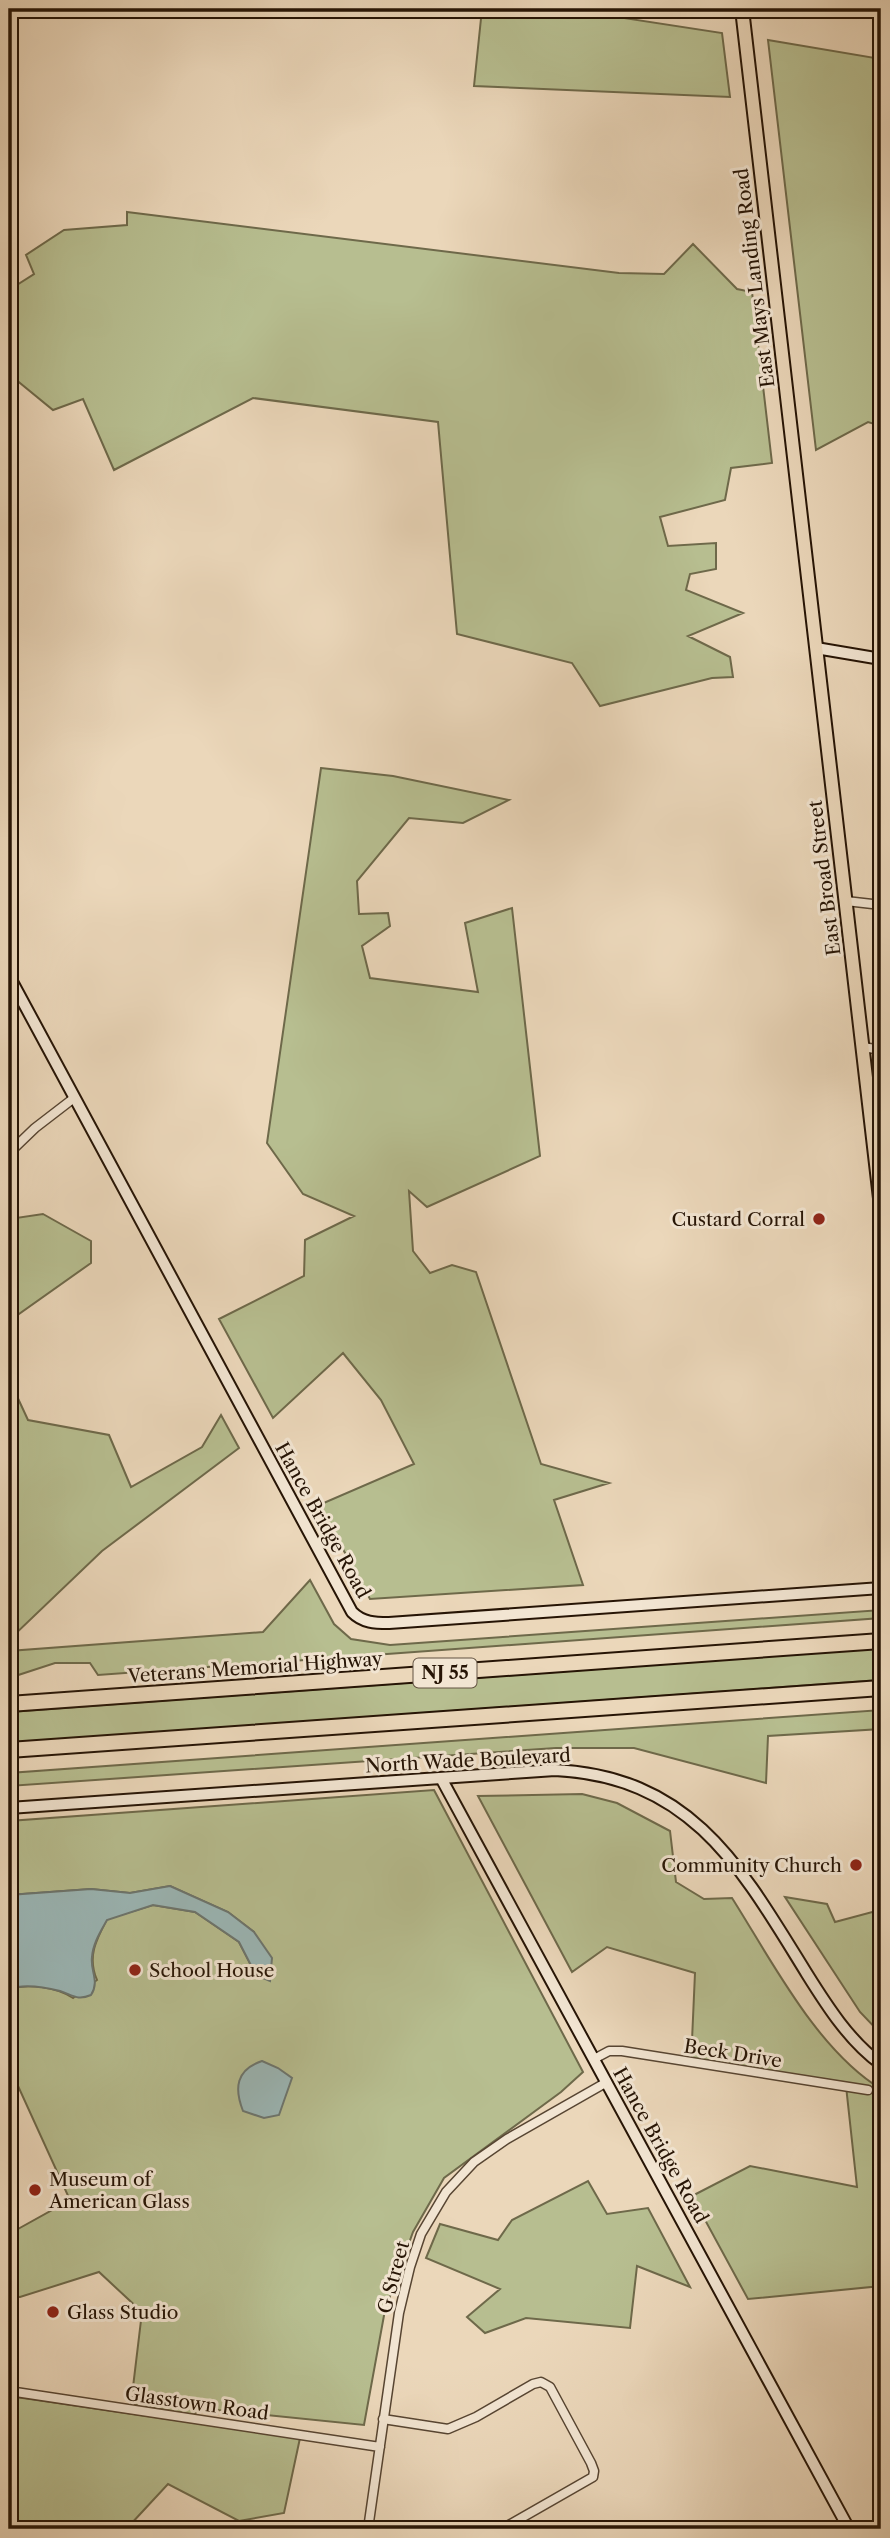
<svg xmlns="http://www.w3.org/2000/svg" width="890" height="2538" viewBox="0 0 890 2538" font-family="'Libre Caslon Text',serif">
<rect width="100%" height="100%" fill="#ebd7ba"/>
<filter id="stains"><feTurbulence type="fractalNoise" baseFrequency=".00286" numOctaves="4"/><feColorMatrix values="0 0 0 0 .2 0 0 0 0 .09 0 0 0 0 .02 0 0 0 .5 -.17"/></filter>
<radialGradient id="worn" r=".72"><stop offset=".6" stop-color="#630" stop-opacity="0"/><stop offset="1" stop-color="#630" stop-opacity=".3"/></radialGradient>
<path fill="#b7be90" stroke="#6e694a" stroke-width="2" d="M482 9H604V15L722 33 730 97 474 86Z
M768 40 881 59V426L868 422 816 450Z
M127 212 619 273 664 274 693 244 737 289 752 292 772 463 731 468 725 500 660 517 668 546 716 543V569L690 574 686 590 743 613 688 636 730 657 733 677 712 678 600 706 572 663 457 634 438 422 253 398 114 470 83 399 53 410 9 374V290L34 274 26 255 64 230 127 225Z
M321 768 393 776 509 800 463 823 409 818 357 881 359 914 388 913 390 926 362 946 370 978 478 992 465 923 512 908 540 1156 427 1207 409 1191 413 1251 430 1273 452 1265 476 1272 541 1464 609 1483 554 1500 583 1585 370 1599 319 1505 414 1464 381 1400 343 1353 273 1418 219 1319 304 1276 305 1240 354 1216 303 1194 267 1143Z
M43 1214 91 1241V1263L9 1321V1219Z
M9 1379 28 1420 109 1435 131 1487 202 1447 221 1415 239 1448 102 1551 9 1640Z
M310 1580 334 1624 351 1639 390 1645 881 1610V1618L98 1675 90 1663H55L9 1678V1651L263 1632Z
M881 1648V1680L9 1743V1712Z
M881 1710V1729L768 1736 766 1783 634 1748H556L9 1786V1773Z
M434 1790 583 2072 561 2092 444 2178 413 2232 385 2310 364 2425 197 2408 195 2415 131 2404 142 2312 99 2272 20 2297 9 2296V2234L70 2200 18 2086 16 2050 9 2041V1989C28 1983 56 1987 73 1998L97 1980C87 1957 96 1940 107 1919L153 1905 195 1912 239 1942 256 1975 254 1932 228 1912 170 1886 130 1893 91 1889 9 1895V1821Z
M582 1794 617 1803 670 1831 676 1882 704 1899 732 1898C772 1961 817 2050 881 2089V2286L748 2299 692 2196 750 2166 857 2187 846 2086 691 2063 695 1973 607 1947 572 1972 478 1796Z
M785 1897 827 1904 835 1922 876 1911 881 1959V2034L860 2012Z
M588 2181 607 2214 648 2208 690 2287 637 2266 630 2328 526 2318 485 2333 467 2317 500 2289 426 2258 440 2224 498 2240 512 2220Z
M9 2396 300 2438 284 2513 239 2521 168 2484 130 2525V2529H27L9 2524Z"/>
<path fill="#9bb8b8" stroke="#6c7670" stroke-width="2" d="M170 1886 228 1912 254 1932 272 1958 270 1981 256 1975 239 1942 195 1912 153 1905 107 1920C101 1931 93 1943 92 1957 90 1971 100 1981 91 1995 77 2001 73 1995 60 1991 44 1987 24 1984 9 1989V1895L91 1889 130 1893Z
M262 2061 278 2068 292 2078 279 2115 264 2118 243 2111C234 2088 236 2070 262 2061Z"/>
<g fill="none" stroke-linecap="round" stroke-linejoin="round">
<defs>
<path id="street" d="M846 901 881 905
M863 1047 881 1050
M9 1153 35 1128 74 1098
M594 2059 609 2051H622L868 2090
M9 2391 380 2447
M383 2419 448 2429 476 2417 533 2384 541 2382 550 2387 591 2463 594 2471 593 2477 502 2529
M368 2529 399 2313 410 2267 421 2234 446 2192 474 2162 507 2139 607 2082"/>
<path id="secondary" d="M816 648 881 659
M9 976 352 1612C363 1623 375 1623 389 1623L881 1588
M441 1778 849 2529
M9 1808 555 1770C693 1777 742 1869 807 1974 827 2006 850 2042 881 2064"/>
<path id="primary" d="M742 9 881 1207"/>
<path id="highway" d="M9 1704 881 1641
M9 1750 881 1688"/>
</defs>
<use href="#street" stroke="#574532" stroke-width="11"/>
<use href="#secondary" stroke="#261405" stroke-width="14"/>
<use href="#primary" stroke="#261405" stroke-width="16"/>
<use href="#highway" stroke="#261405" stroke-width="18"/>
<use href="#street" stroke="#f2e5d2" stroke-width="8"/>
<use href="#secondary" stroke="#f2e5d2" stroke-width="10"/>
<use href="#primary" stroke="#ebd7ba" stroke-width="12"/>
<use href="#highway" stroke="#ebd7ba" stroke-width="14"/>
</g>
<g fill="#8f2418" stroke="#f2e5d2" stroke-width="2.5">
<circle cx="819" cy="1219" r="7"/>
<circle cx="856" cy="1865" r="7"/>
<circle cx="135" cy="1970" r="7"/>
<circle cx="35" cy="2190" r="7"/>
<circle cx="53" cy="2312" r="7"/>
</g>
<g text-anchor="middle" stroke-width="6" stroke-linejoin="round" paint-order="stroke">
<rect fill="#f2e5d2" stroke="#635342" stroke-width="2" x="413.5" y="1658.5" width="63" height="29" rx="5"/>
<g font-size="18" font-weight="bold" fill="#261405">
<text x="445" y="1679">NJ 55</text>
</g>
<g font-size="19" fill="#261405" stroke="#f2e5d2">
<text transform="translate(754 278) rotate(-97)" y="7">East Mays Landing Road</text>
<text transform="translate(824 878) rotate(-97)" y="7">East Broad Street</text>
<text transform="translate(323 1520) rotate(61)" y="7">Hance Bridge Road</text>
<text transform="translate(255 1667) rotate(-4)" y="7">Veterans Memorial Highway</text>
<text transform="translate(468 1760) rotate(-3)" y="7">North Wade Boulevard</text>
<text transform="translate(733 2053) rotate(9)" y="7">Beck Drive</text>
<text transform="translate(661 2145) rotate(61)" y="7">Hance Bridge Road</text>
<text transform="translate(393 2277) rotate(-75)" y="7">G Street</text>
<text transform="translate(197 2403) rotate(8)" y="7">Glasstown Road</text>
</g>
<g font-size="19" fill="#261405" stroke="#f2e5d2" text-anchor="start">
<text x="805" y="1226" text-anchor="end">Custard Corral</text>
<text x="842" y="1872" text-anchor="end">Community Church</text>
<text x="149" y="1977">School House</text>
<text x="49" y="2186">Museum of<tspan x="49" dy="22">American Glass</tspan></text>
<text x="67" y="2319">Glass Studio</text>
</g>
</g>
<rect width="890" height="2538" fill="none" stroke="#ebd7ba" stroke-width="35"/>
<rect x="10" y="10" width="869" height="2517" fill="none" stroke="#261405" stroke-width="3.5"/>
<rect x="18" y="18" width="855" height="2503" fill="none" stroke="#261405" stroke-width="2"/>
<rect width="100%" height="100%" filter="url(#stains)"/>
<rect width="100%" height="100%" fill="url(#worn)"/>
</svg>
